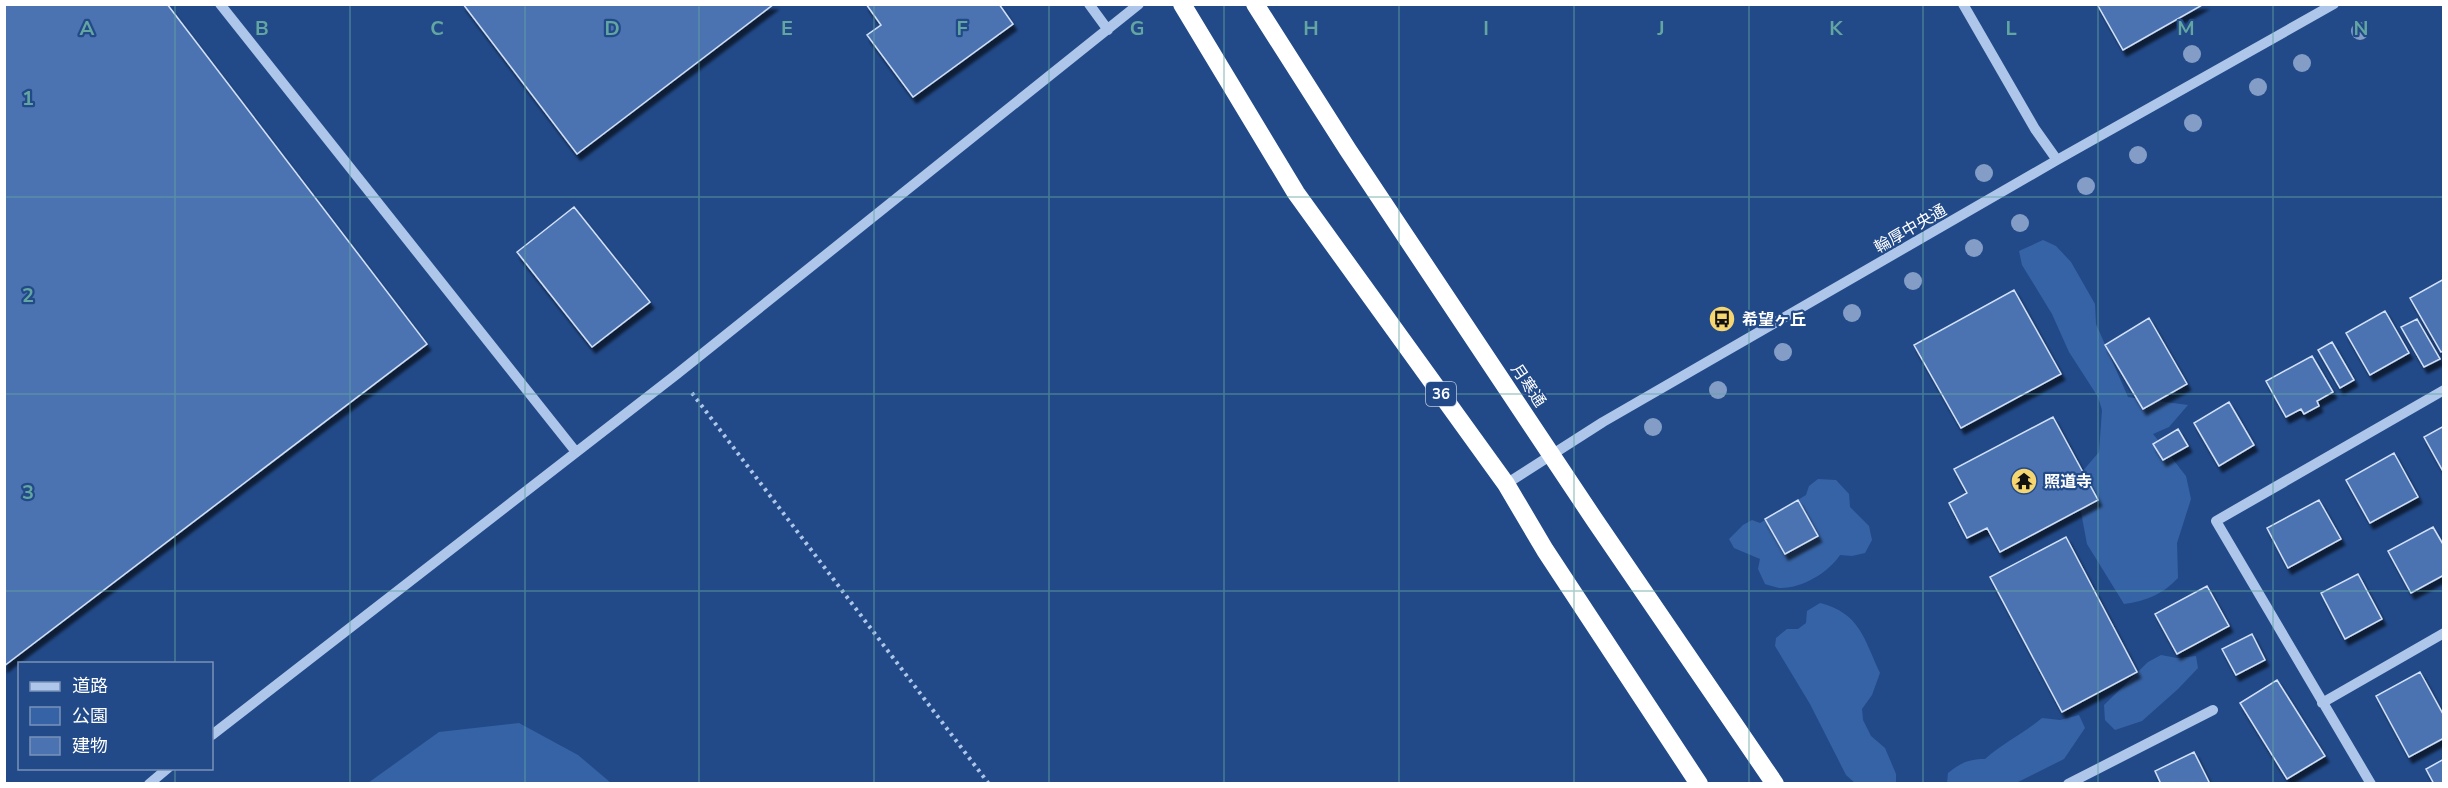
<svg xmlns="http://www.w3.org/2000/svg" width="2448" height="788" viewBox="0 0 2448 788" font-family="'Nunito Sans','Noto Sans JP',sans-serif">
<defs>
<filter id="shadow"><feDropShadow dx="3.5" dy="6" stdDeviation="1.5" flood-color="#0009"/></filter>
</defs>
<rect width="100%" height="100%" fill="#224a89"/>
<path fill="#3663a6" d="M2043 240 2056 246 2071 262 2095 304 2096 324 2128 397 2188 405 2169 427 2153 434 2186 476 2191 499 2177 543 2178 578C2163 594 2146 601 2124 604L2087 544 2075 480 2099 452 2102 410 2098 397 2069 352 2052 314 2022 265 2019 251Z
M1818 479 1836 480 1849 494 1850 507 1869 526 1872 540 1865 553 1852 556 1840 555C1828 573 1801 589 1779 588 1774 587 1769 585 1765 584L1758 569 1760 559 1734 548 1729 539 1743 525 1752 520 1760 523 1806 495 1809 486Z
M1820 603C1860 613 1864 639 1880 673L1872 695 1862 709 1863 720 1871 736 1885 748 1896 774V783H1855L1846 775 1810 704 1775 646 1776 638 1787 629H1798L1806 623 1807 611Z
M2161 655 2177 658 2196 656 2198 668 2178 689 2142 721 2115 730 2105 720 2104 705 2148 662Z
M2079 715 2085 728 2064 759 2016 783H1947L1948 773C1960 763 1969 759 1985 759 2003 743 2023 734 2042 718L2060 720Z
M519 723 578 755 611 783H368L439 732Z"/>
<path fill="#4b73b1" stroke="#d2e1f8" stroke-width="1.5" filter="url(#shadow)" d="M4 4H167L427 344 4 666Z
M463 4H774L577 154Z
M866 4H999L1013 24 913 97 867 35 881 25Z
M2097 4H2204L2123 50Z
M574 207 650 302 592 347 517 252Z
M2444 279V350L2441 352 2410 298Z
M2014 290 2061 374 1961 428 1914 345Z
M2385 311 2409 353 2370 375 2346 333Z
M2149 318 2187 384 2143 409 2105 345Z
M2417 319 2440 359 2424 367 2401 327Z
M2332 342 2354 380 2340 388 2318 350Z
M2312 356 2333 392 2317 401 2319 406 2304 414 2301 409 2286 417 2266 381Z
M2229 402 2254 445 2219 466 2194 423Z
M2053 417 2098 500 2000 552 1987 528 1967 538 1949 503 1967 493 1954 469Z
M2444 426V473L2424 437Z
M2178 429 2188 446 2163 460 2153 444Z
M2394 453 2418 497 2370 523 2346 480Z
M1798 500 1818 536 1785 554 1765 519Z
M2319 500 2341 539 2288 568 2267 528Z
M2433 527 2444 546V575L2411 593 2388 551Z
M2066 537 2137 672 2062 712 1990 577Z
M2358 574 2382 619 2345 639 2321 593Z
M2207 586 2229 626 2177 654 2155 614Z
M2252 634 2265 660 2236 675 2222 649Z
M2420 672 2444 716V738L2409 757 2376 696Z
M2277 680 2325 756 2287 779 2240 703Z
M2194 752 2210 784H2161L2155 771Z
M2444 759V784H2434L2426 769Z"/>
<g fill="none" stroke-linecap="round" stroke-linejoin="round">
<path stroke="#aec6ea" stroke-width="4" stroke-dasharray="3 4.5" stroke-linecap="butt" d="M692 393 989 784"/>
<path stroke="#aec6ea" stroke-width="10" d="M220 4 576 452
M1089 4 1108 30
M1963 4 2035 129 2057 160
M1506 484 1603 422 2057 160 2334 4
M2322 703 2444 633
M212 735 677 374 1139 4
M149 784 168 768
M2068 784 2213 710
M2371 784 2216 521 2444 390"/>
<path stroke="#fff" stroke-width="18" d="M1182 4 1296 193 1506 484 1545 550 1699 784
M1255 4 1348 150 1594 519 1775 784"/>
</g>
<g fill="#839dc6">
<circle cx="2360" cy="31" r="9"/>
<circle cx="2192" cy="54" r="9"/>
<circle cx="2302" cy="63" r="9"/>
<circle cx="2258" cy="87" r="9"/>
<circle cx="2193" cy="123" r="9"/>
<circle cx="2138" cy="155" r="9"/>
<circle cx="1984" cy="173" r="9"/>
<circle cx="2086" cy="186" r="9"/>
<circle cx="2020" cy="223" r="9"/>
<circle cx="1974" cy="248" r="9"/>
<circle cx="1913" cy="281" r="9"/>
<circle cx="1852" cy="313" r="9"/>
<circle cx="1783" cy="352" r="9"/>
<circle cx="1718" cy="390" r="9"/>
<circle cx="1653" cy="427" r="9"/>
</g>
<path fill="none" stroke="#63a6a1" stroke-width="1.5" stroke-opacity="0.55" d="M175 4V664M350 4V784M525 4V784M699 4V784M874 4V784M1049 4V784M1224 4V784M1399 4V784M1574 4V784M1749 4V784M1923 4V784M2098 4V784M2273 4V784M4 197H2444M4 394H2444M4 591H2444M175 768V784"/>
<defs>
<symbol id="bus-disc" viewBox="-11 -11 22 22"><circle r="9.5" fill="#f6d670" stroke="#224a89"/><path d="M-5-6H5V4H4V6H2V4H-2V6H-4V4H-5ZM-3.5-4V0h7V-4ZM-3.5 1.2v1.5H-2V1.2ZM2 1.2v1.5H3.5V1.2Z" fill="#111"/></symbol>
<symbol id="temple-disc" viewBox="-11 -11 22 22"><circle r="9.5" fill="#f6d670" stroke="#224a89"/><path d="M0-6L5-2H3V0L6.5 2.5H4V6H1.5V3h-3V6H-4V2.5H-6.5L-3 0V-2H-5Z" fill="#111"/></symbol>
</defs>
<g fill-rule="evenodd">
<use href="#bus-disc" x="1707" y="304" width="30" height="30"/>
<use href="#temple-disc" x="2009" y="466" width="30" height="30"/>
</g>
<g text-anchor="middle" stroke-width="4.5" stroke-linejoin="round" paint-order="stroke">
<rect fill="#224a89" stroke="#bdc9dc" stroke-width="1.5" x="1426" y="382" width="30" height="24" rx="4.5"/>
<g font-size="15" font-weight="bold" fill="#fff">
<text x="1441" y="399">36</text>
</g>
<g font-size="16" fill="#fff" stroke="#224a89">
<text transform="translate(1910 228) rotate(-30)" y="6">輪厚中央通</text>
<text transform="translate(1529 385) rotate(56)" y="6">月寒通</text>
</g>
<g font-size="16" font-weight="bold" fill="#fff" stroke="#224a89" text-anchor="start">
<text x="1742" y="325">希望ヶ丘</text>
<text x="2044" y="487">照道寺</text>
</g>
</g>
<g font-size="20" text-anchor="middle" font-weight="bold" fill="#63a6a1" stroke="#224a89" stroke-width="4.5" stroke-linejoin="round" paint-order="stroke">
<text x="87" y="35">A</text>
<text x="262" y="35">B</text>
<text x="437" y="35">C</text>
<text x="612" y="35">D</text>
<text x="787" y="35">E</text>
<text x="962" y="35">F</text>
<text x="1137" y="35">G</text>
<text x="1311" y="35">H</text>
<text x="1486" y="35">I</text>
<text x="1661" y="35">J</text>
<text x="1836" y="35">K</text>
<text x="2011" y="35">L</text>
<text x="2186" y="35">M</text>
<text x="2361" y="35">N</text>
<text x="28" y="105">1</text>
<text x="28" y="302">2</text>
<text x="28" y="499">3</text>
</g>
<rect width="2448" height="788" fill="none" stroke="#ffffff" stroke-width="12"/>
<rect x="18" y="662" width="195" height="108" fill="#224a89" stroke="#7a92b8" stroke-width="1.5"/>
<rect x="30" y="682" width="30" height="9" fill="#aec6ea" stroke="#7a92b8" stroke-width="1.5"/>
<text x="72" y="692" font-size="18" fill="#ffffff">道路</text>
<rect x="30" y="707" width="30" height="18" fill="#3663a6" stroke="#7a92b8" stroke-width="1.5"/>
<text x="72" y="722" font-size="18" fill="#ffffff">公園</text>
<rect x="30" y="737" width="30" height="18" fill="#4b73b1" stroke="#7a92b8" stroke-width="1.5"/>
<text x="72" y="752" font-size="18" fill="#ffffff">建物</text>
</svg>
